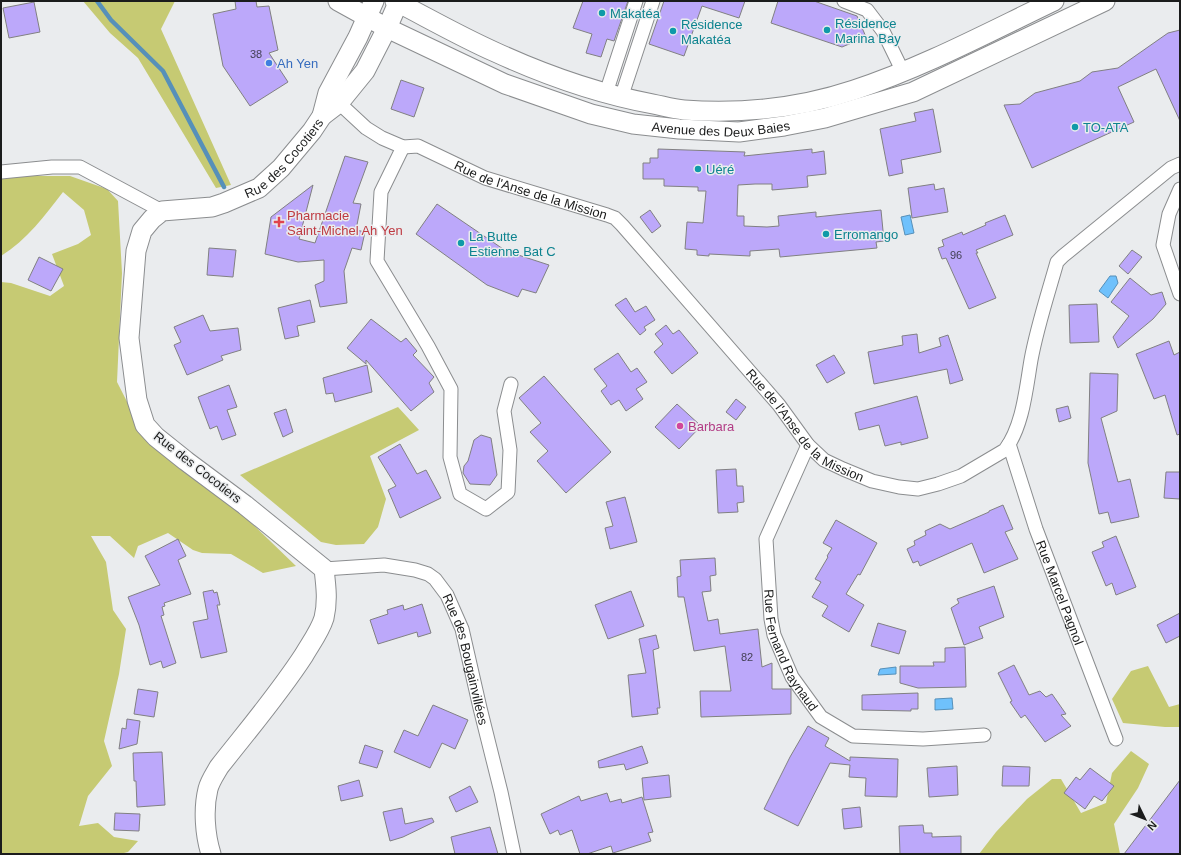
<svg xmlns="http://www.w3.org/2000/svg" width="1181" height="855" viewBox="0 0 1181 855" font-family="Helvetica,sans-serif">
<rect width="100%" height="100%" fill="#eaecee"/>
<path fill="#c6ca73" d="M83 1H175L161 29 231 185 216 188 138 58 110 33Z
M22 176H70L107 189 118 201 122 273 117 382 148 443 243 515 296 566 263 573 231 554 202 553 193 550 168 533 138 546 134 558 110 536H91L106 562 113 610 126 629 119 674 104 741 112 766 88 796 79 826 98 823 114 837 138 841 128 852 120 854H1V282L11 283 50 296 64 286 52 254 78 244 91 235 84 210 63 192C45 215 27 240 1 256V179Z
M398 407 419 430 370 456 386 499 378 527 364 544 336 545 321 542 240 475Z
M1148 666 1169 707 1180 704V727H1165L1123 723 1112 699 1131 671Z
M1131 751 1149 764 1138 788 1114 824 1120 854H979L996 832 1027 799 1052 779H1061L1081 813 1106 803 1112 773Z"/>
<path fill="#6fc1fc" stroke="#5690b9" d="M910 215 914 233 905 235 901 217Z
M1110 276H1116L1118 283 1108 298 1099 291Z
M896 667V674L878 675 880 669Z
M952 698 953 709 935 710V699Z"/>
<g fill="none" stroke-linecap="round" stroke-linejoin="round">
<path stroke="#5690b9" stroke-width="4.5" d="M97 1 111 20 163 71 224 187"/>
</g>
<path fill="#bca8fa" stroke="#818082" d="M235 1H256L257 7 269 6 278 50 269 53 288 82 250 106 223 66 213 14 236 9Z
M583 1H628L614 41 607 39 601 57 586 53 592 34 573 28Z
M664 1H745L739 18 702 6 684 56 649 44Z
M778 1H814L857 16 866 37 842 47 771 23Z
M34 2 40 32 9 38 3 8Z
M1180 30V121L1156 69 1118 87 1134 122 1032 168 1004 105 1020 104 1035 93 1080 81 1092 72 1118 68 1168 33Z
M401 80 424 88 414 117 391 109Z
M933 109 941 152 901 160 903 173 889 176 880 129 916 121 914 113Z
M658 149 745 152 744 156 812 149V153L824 151 826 174 807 176 808 187 772 190V184H755L738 185 737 216H744V226L767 227 779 226 778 216 816 212V217L881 210 884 241 876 242 877 248 780 257 779 249 750 251V256L709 254V256L697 255V250L685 249 687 222 703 223 706 191H698V187L664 186V179H643V163H650V158H658Z
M345 156 368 162 353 203 361 204 356 230 365 232 361 250 352 248 344 271 347 303 320 307 315 285 324 281V260L298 262 265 254 271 217 313 185 299 239 315 243Z
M934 184 935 190 944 188 948 212 912 218 908 188Z
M437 204 506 251 549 265 536 293 522 289 518 297 487 285 416 234Z
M650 210 661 226 652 233 640 217Z
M1005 215 1013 235 976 250 978 253H976L996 298 969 309 946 258 942 259 938 248 944 246 942 240 962 232 963 235 986 225 985 223Z
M209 248 236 250 233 277 207 275Z
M1132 250 1142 257 1128 274 1119 266Z
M39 257 63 269 51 291 28 280Z
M1130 278 1151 295 1162 292 1166 304 1153 319 1118 348 1113 337 1129 316 1111 302Z
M626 298 635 312 646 306 655 320 644 327 646 330 640 335 615 305Z
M310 300 315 322 297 326 299 336 285 339 278 308Z
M1097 304 1099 342 1070 343 1069 305Z
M203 315 210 331 238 328 241 350 221 356 223 360 187 375 174 345 181 342 174 327Z
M371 319 401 342 406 338 417 351 413 355 434 377 429 383 434 392 411 411 366 360V364L347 348Z
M666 325 673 334 679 330 698 353 672 374 654 352 663 344 655 334Z
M917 334 919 353 941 346 939 338 948 335 963 380 950 384 947 369 874 384 868 352 903 345 902 336Z
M1169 341 1174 355 1180 352V434L1177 435 1165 395 1154 399 1136 354Z
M618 353 631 372 637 368 647 382 636 389 643 399 626 411 619 400 611 405 601 391 607 386 594 369Z
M834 355 845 373 827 383 816 365Z
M367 365 372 392 335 402 333 393 326 394 323 378Z
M1090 373 1118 374 1117 411 1101 418 1118 482 1130 479 1139 517 1111 523 1108 512 1099 514 1088 463Z
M544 376 611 452 566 493 537 461 548 451 530 432 541 423 519 398Z
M229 385 237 407 227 410 236 435 222 440 217 426 210 429 198 397Z
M917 396 928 438 901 445V442L885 446 879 425 859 430 855 413Z
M736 399 746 407 736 420 726 412Z
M677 404 701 426 679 449 655 427Z
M1068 406 1071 418 1059 422 1056 409Z
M286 409 293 432 283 437 274 413Z
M481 435 491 438 497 475 490 485 470 484 463 473 464 466 468 461 474 440Z
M400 444 417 474 426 470 441 498 400 518 388 490 396 486 378 457Z
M736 469 737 486H743L744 502 737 503 738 512 718 513 716 470Z
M1166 472H1180V499L1164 498Z
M625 497 637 542 610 549 605 528 613 526 606 502Z
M1003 505 1013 529 1005 532 1018 559 984 573 972 543 920 566 918 561 913 563 907 549 915 545 914 541 926 535 925 531 940 524 950 529 989 512V511Z
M836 520 877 543 860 575 858 574 846 594 864 605 849 632 822 616 828 606 812 597 821 582 815 579 828 557 827 556 832 548 823 543Z
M1116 536 1136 587 1116 595 1112 583 1106 586 1092 552 1104 547 1102 542Z
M178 539 186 556 178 560 191 594 164 603 165 606 162 607 164 615 161 616 176 663 163 668 161 661 150 665 139 625 128 597 160 585 145 556Z
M715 558 716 575 710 576 711 591 702 592 708 621 718 619 720 634 758 629 762 667 772 663V689H791V714L701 717 700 691H731L725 646 694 651 684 597H678L677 577 681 576 680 560Z
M994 586 1004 617 979 627 983 638 964 645 951 608 959 603 957 599Z
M213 590 214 593 217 592 220 605H217L227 652 201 658 193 622 208 619 203 592Z
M631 591 644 626 608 639 595 605Z
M422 604 431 633 418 637 417 632 378 644 370 620 388 614 387 610 403 605 404 610Z
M1180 613V636L1166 643 1157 625Z
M878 623 906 631 899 654 871 646Z
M656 635 659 648 653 650 660 708H657L658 714 632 717 628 675 646 673 639 639Z
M965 647 966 687 918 688 900 683V666H934L933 662H945V648Z
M1014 665 1029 695 1040 691 1046 697 1052 694 1066 714 1061 715 1071 726 1045 742 1025 715 1021 718 1010 702 1012 701 998 673Z
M138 689 158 692 154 717 134 714Z
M918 693V709H911V711L862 710V695Z
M433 705 468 720 455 749 442 743 430 768 394 752 404 730 418 736Z
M127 719 140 721 137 744 119 749 122 728 126 729Z
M808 726 829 738 825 746 850 761V757L898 759 897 797 865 796 866 778 849 777 850 765 830 763 798 826 764 809 790 757Z
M365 745 383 751 377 768 359 763Z
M642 746 648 763 626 770 624 764 599 768 598 761Z
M162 752 165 805 137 807 136 781H134L133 753Z
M957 766 958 795 929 797 927 768Z
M1003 766 1030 767 1029 786H1002Z
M1090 768 1114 786 1102 801 1094 796 1085 809 1064 793 1076 777 1080 780Z
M669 775 671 797 644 800 642 778Z
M359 780 363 796 341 801 338 786Z
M1180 780V854H1124Z
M470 786 478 802 456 812 449 797Z
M607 793 610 802 621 799 622 803 642 797 653 832 648 833 651 841 613 853 611 846 587 854H580L572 830 560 835 558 830 550 834 541 814 579 796 581 801Z
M860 807 862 827 844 829 842 809Z
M402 808 405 824 432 818 434 822 403 837 390 841 383 812Z
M115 813 140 814 139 831 114 830Z
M923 825 924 833H932V837L961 836V854H900L899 826Z
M490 827 498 854H455L451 837Z"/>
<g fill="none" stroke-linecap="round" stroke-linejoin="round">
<defs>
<g id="street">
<path d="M844 1 867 10 883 31 903 72"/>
<path d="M606 93 636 1"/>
<path d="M621 98 653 1"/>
<path id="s1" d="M339 103 366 128 382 138 403 147 418 146 485 178 607 215 615 218 622 225 636 241 779 405 808 445 824 460 843 469 872 481 899 487 918 489 938 484 961 476 1005 450C1023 426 1026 389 1031 360 1037 327 1048 294 1057 262L1063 256 1171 168 1180 164"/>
<path d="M403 147 381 192 377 261 428 346 451 389 450 457 460 494 486 509 508 492 510 450 504 411 511 384"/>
<path d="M1 172 52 167H80L162 211"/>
<path d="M1180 189 1169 214 1163 245 1180 294"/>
<path id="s2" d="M1009 444 1036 529 1116 739"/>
<path id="s3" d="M808 445 766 539 771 619 774 635 792 677 821 717 853 736 923 739 984 735"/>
<path id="s4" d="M324 569 384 565 415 570 428 574 435 579 447 595 462 629 480 708 501 792 514 854"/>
</g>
<g id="secondary">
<path id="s5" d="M338 1 387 28 505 84 591 114 633 124 679 129 739 132 784 126 825 118 913 92 1105 1"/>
<path d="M395 1C428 18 461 37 495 52 545 75 599 94 653 104 663 106 673 109 684 110 741 114 800 108 854 90 924 67 989 32 1054 1"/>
<path d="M322 116 328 93 358 37 374 1"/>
<path id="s6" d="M211 854C205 835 203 809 208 789 210 781 215 774 219 767 248 730 278 695 304 655 311 643 320 631 324 618 328 601 326 586 324 569L245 505 186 461 156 437 145 425 137 400 129 338 136 251 142 231 152 219 162 211 212 207 224 203 259 188 281 168 312 131 322 116 339 103 365 71 387 28 398 3"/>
</g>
</defs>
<use href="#street" stroke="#8b8d8f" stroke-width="15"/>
<use href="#secondary" stroke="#8b8d8f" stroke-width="21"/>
<use href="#street" stroke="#fff" stroke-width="13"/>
<use href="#secondary" stroke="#fff" stroke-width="19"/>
</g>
<g fill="#0f9aa8" stroke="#eaecee" stroke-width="1.5">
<circle cx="602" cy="13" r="4"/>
<circle cx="827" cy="30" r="4"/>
<circle cx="673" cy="31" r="4"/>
<circle cx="1075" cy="127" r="4"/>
<circle cx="698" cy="169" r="4"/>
<circle cx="826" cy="234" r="4"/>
<circle cx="461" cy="243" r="4"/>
</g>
<circle fill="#3f7fe0" stroke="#eaecee" stroke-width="1.5" cx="269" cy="63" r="4"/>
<path fill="#e0444e" stroke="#eaecee" stroke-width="1.5" d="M277 216h4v4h4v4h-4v4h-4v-4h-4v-4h4z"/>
<circle fill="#d1479c" stroke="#eaecee" stroke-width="1.5" cx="680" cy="426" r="4"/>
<g text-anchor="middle" stroke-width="3" stroke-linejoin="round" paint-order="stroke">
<g font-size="11" fill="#433f54">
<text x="256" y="58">38</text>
<text x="956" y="259">96</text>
<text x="747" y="661">82</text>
</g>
<g font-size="13" fill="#0d838f" stroke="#eaecee" text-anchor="start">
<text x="610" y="18">Makatéa</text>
<text x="835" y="28">Résidence<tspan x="835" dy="15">Marina Bay</tspan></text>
<text x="681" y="29">Résidence<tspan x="681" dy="15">Makatéa</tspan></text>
<text x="1083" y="132">TO-ATA</text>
<text x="706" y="174">Uéré</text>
<text x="834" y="239">Erromango</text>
<text x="469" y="241">La Butte<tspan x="469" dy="15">Estienne Bat C</tspan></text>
</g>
<g font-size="13" fill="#366cbe" stroke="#eaecee" text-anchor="start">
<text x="277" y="68">Ah Yen</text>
</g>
<g font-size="13" fill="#1b1c1c" stroke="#eaecee">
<text dy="5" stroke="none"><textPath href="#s5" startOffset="409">Avenue des Deux Baies</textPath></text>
<text dy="5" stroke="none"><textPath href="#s6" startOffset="917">Rue des Cocotiers</textPath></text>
<text dy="5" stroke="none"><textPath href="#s1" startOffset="215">Rue de l'Anse de la Mission</textPath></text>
<text dy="5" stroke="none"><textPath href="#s1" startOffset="587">Rue de l'Anse de la Mission</textPath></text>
<text transform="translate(198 467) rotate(38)" y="5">Rue des Cocotiers</text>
<text dy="5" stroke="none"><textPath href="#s2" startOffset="157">Rue Marcel Pagnol</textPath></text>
<text dy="5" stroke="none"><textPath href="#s3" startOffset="219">Rue Fernand Raynaud</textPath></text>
<text dy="5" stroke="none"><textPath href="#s4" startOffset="201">Rue des Bougainvillées</textPath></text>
</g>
<g font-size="13" fill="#be3a42" stroke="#eaecee" text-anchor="start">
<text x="287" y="220">Pharmacie<tspan x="287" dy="15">Saint-Michel Ah Yen</tspan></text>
</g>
<g font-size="13" fill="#b23c85" stroke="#eaecee" text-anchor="start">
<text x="688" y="431">Barbara</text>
</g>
</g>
<rect width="1181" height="855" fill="none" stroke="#1b1c1c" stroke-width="4"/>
<g transform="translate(1145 819) rotate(133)" stroke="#eaecee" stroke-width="3" paint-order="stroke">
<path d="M0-3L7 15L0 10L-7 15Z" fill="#1b1c1c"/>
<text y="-6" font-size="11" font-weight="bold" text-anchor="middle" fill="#1b1c1c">N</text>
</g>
</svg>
